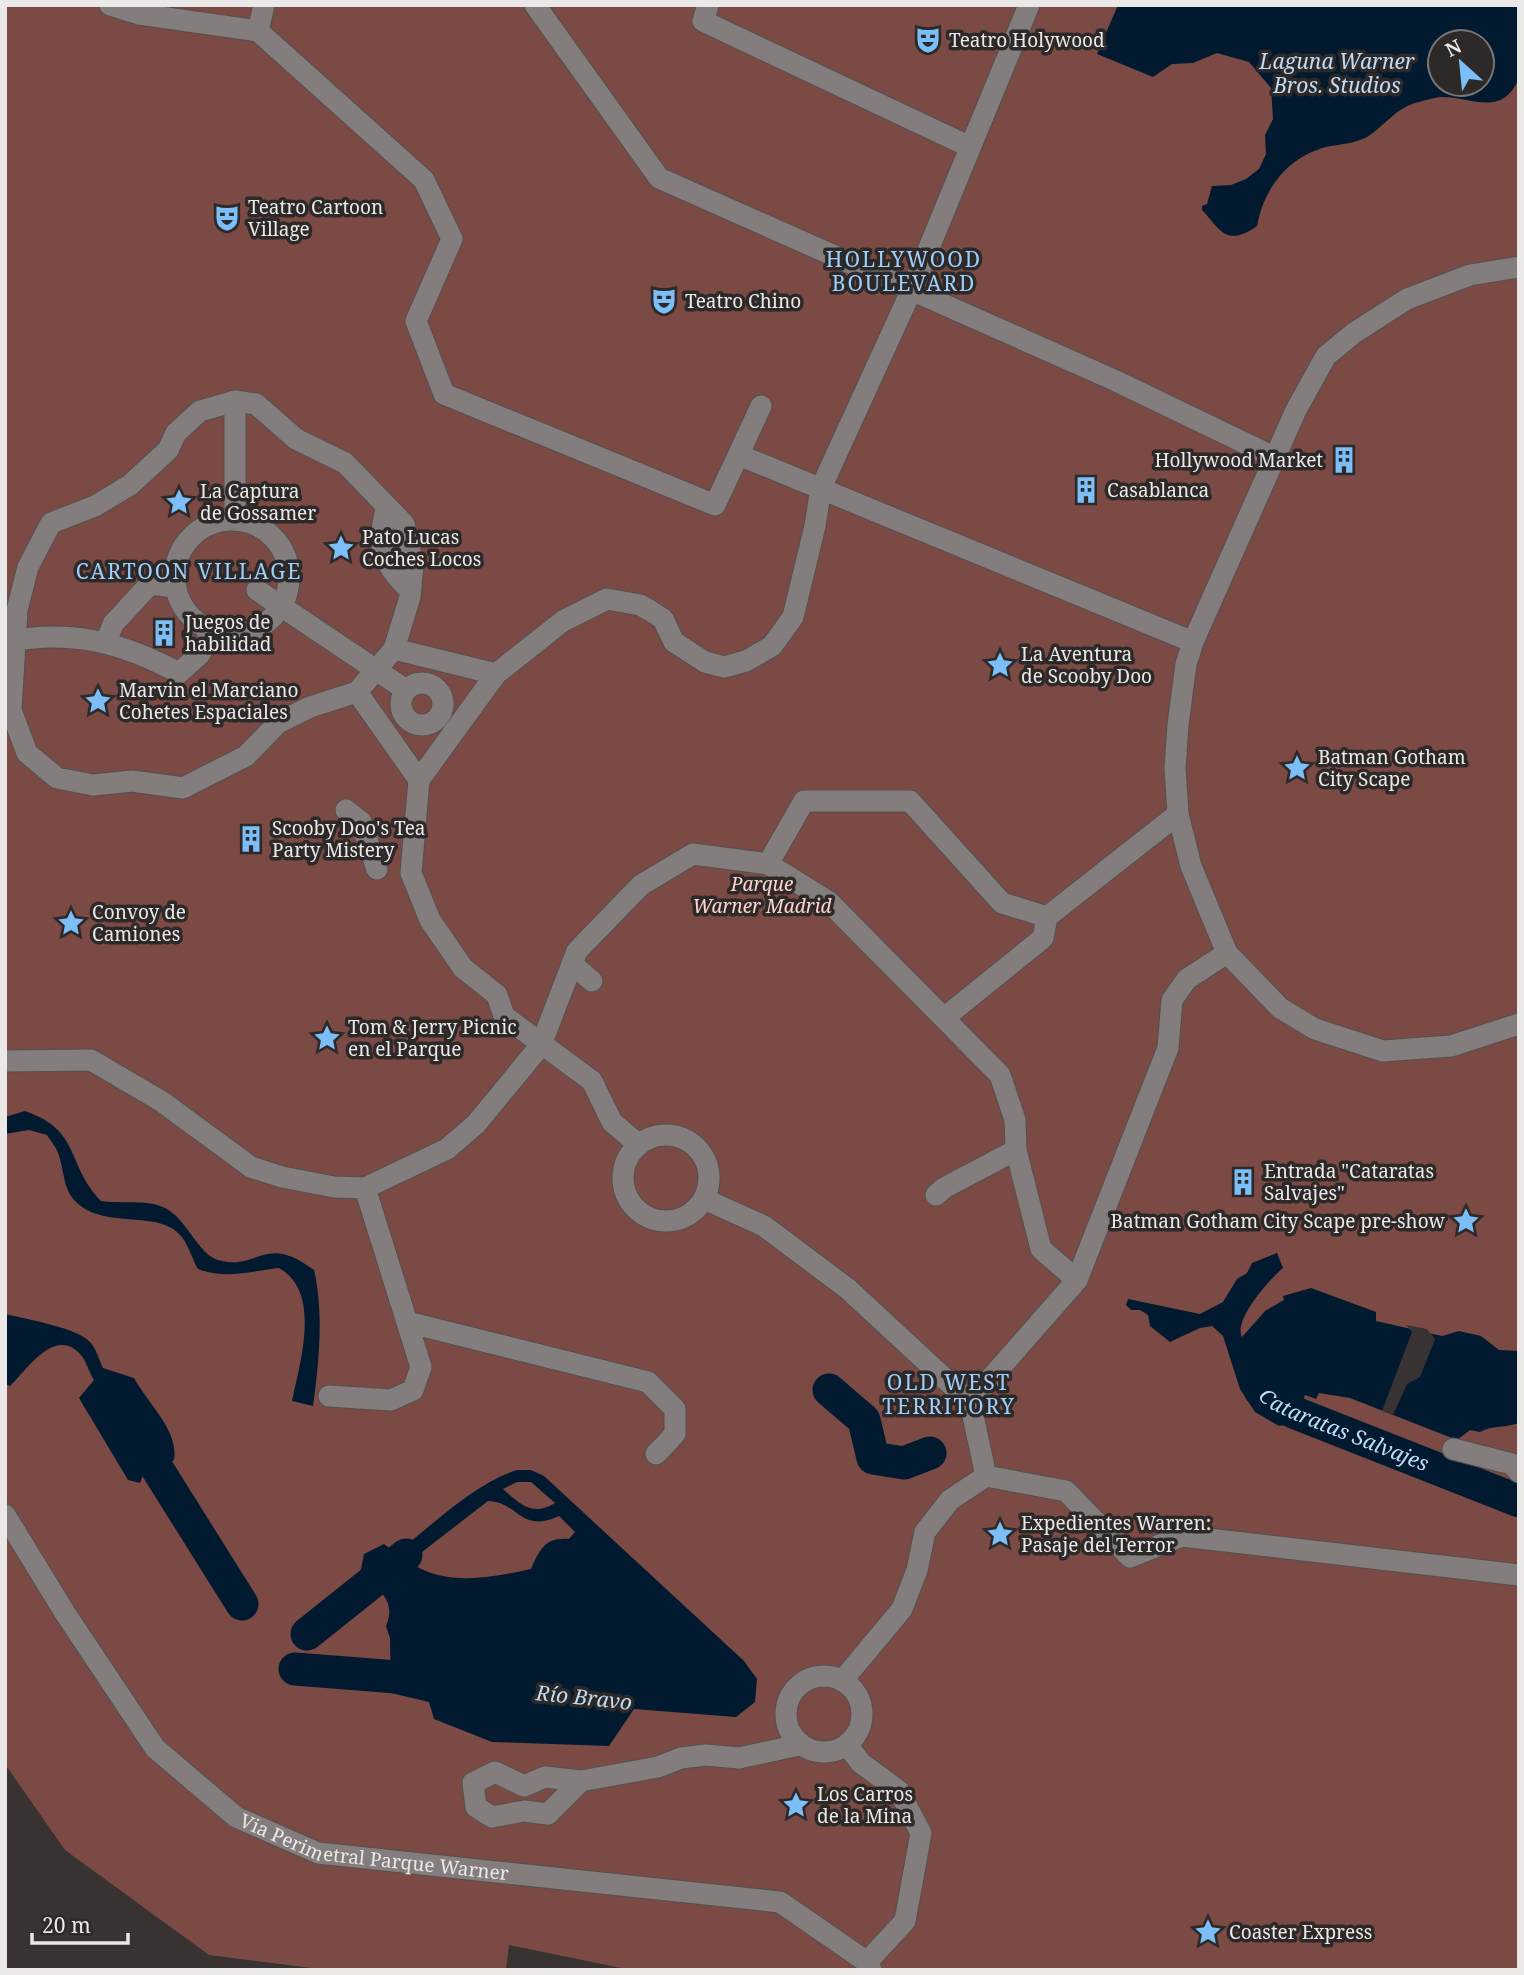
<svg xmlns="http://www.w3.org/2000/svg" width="1524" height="1975" viewBox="0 0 1524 1975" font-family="'Noto Serif',serif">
<rect width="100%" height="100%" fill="#383332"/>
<path fill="#7b4a44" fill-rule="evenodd" d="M5 5H1519V1970H631L509 1945 506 1970H328L209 1955 65 1850 5 1764ZM1440 42H1482V84H1440Z"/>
<path fill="#011a2f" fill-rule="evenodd" d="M1118 5H1519V78C1502 119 1471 96 1440 97 1433 98 1426 100 1419 102 1396 107 1386 125 1367 137 1354 144 1340 144 1326 147 1288 157 1264 188 1257 226 1226 248 1220 229 1202 210V206L1207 204 1212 186 1231 185 1246 179 1259 169 1266 154 1265 135 1273 119 1271 88 1249 62 1217 53 1193 63 1172 64 1153 77 1097 54ZM1440 42H1482V84H1440Z
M25 1111C82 1131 65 1163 101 1201 121 1204 147 1199 165 1208 187 1219 198 1254 218 1260 259 1272 263 1232 314 1270 324 1313 319 1363 313 1406L292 1401C300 1362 322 1292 279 1268 250 1271 227 1280 198 1269 192 1259 188 1243 180 1235 159 1210 105 1229 77 1203 62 1189 65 1171 58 1153 56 1147 50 1140 47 1135L29 1130 5 1134V1117Z
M1277 1253 1283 1268C1269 1280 1233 1320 1242 1337L1265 1311 1284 1300 1283 1296 1311 1288 1376 1312V1321L1442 1336 1459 1331 1481 1336 1499 1350 1519 1351V1423C1505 1428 1493 1425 1480 1432L1470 1430 1457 1440 1350 1398 1319 1393 1316 1399 1305 1395 1296 1419 1301 1422 1279 1426 1255 1412 1240 1389 1223 1336 1212 1326 1200 1328 1170 1342 1150 1326 1148 1315 1140 1310H1131L1126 1305 1128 1299 1200 1314 1223 1302 1237 1279 1247 1273 1252 1263Z
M5 1314C26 1319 78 1328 90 1342 96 1348 99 1360 103 1368L134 1378C149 1405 179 1431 174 1460L162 1469 152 1451 140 1483 128 1480 79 1398 94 1380C89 1372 86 1361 81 1355 55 1325 26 1371 10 1386L5 1384Z
M517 1470H531L544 1476 744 1661 757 1679 755 1702 736 1717 634 1709 609 1746 492 1742 434 1719 429 1702 391 1693 390 1638 386 1626C397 1600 379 1590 360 1574L364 1554 384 1544 396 1553C433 1525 473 1484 517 1470ZM517 1482H531L555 1503C533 1517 520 1504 503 1489ZM488 1501C519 1502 520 1534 559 1516L575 1532 569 1539C545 1537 540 1549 531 1569 489 1578 446 1587 409 1562Z"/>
<path fill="#383332" d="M1406 1325 1427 1329 1435 1339 1420 1377 1407 1384 1393 1415 1382 1411 1412 1332Z"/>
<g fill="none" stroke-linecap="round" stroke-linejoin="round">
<g stroke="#011a2f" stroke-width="33">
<path d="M829 1390 864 1420 873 1458 904 1463 930 1453"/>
<path id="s1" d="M1260 1390 1272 1402 1298 1414 1519 1501"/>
<path d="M126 1419 242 1604"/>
<path d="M307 1634 406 1555"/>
<path d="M295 1669 435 1680"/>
</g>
<defs>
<g id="minor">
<path d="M110 5 139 14 258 31 264 5"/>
<path d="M535 5 659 178 1114 380 1274 457"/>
<path d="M708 5 703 21 968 146"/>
<path d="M258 31 424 180 452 239 416 321 444 394 715 505 761 406"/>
<path d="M235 401 256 404 296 439 345 463 404 524 413 565 410 597 394 649 357 692 310 707 278 723 246 756 183 788 132 781 93 785 57 778 27 753 11 710 17 610 28 567 51 523 95 506 130 485 168 450 176 433 200 411Z"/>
<path d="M739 455 1193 642 1186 664 1178 725 1175 768 1178 814 1191 866 1227 953 1280 1008 1315 1029 1383 1051 1451 1046 1519 1024"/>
<path d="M387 507C376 543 381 563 409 589"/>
<path d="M235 520V401"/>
<circle cx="232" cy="577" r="57"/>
<path d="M257 590 406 690"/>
<path d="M5 642C71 629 121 642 179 673L200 654 212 631"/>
<path d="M106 642 113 624 150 584 175 587"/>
<path d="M1193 642 1296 410 1326 356 1354 333 1407 299 1470 275 1519 267"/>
<path d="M394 649 496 674"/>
<circle cx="422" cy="704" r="21"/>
<path d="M357 692 419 780"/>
<path d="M346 810 361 822 377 869"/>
<path d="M768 864 804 801H910L1002 903 1047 917"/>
<path d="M572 964 592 981"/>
<path d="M944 1018 1043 938 1047 917 1178 814"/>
<path d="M5 1061 91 1060 161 1101 251 1167 282 1177 334 1187 365 1188 447 1149 476 1124 541 1045 577 951 641 885 693 854 768 864 829 902 1000 1075 1015 1120 1016 1150 1041 1249 1077 1280"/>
<circle cx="666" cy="1178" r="43"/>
<path d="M639 1145 612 1122 592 1081 504 1016 497 995 463 968 430 920 411 873 419 780 496 674 563 621 607 599 640 605 649 610 663 619 674 642 705 662 724 667 746 661 772 646 793 617 815 526 821 488 912 289 1029 5"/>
<path d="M936 1195 944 1188 1016 1150"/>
<path d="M704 1199 764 1226 848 1289 970 1402 986 1476"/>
<path d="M407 1322 648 1382 675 1409V1434L656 1454"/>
<path d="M329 1396 391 1400 413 1390 421 1367 365 1188"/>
<path d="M970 1402 1077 1280 1168 1048 1172 1000 1187 979 1227 953"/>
<path d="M1453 1449 1512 1464 1519 1472"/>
<path id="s2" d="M5 1515 65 1613 155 1748 236 1817 318 1853 780 1902 867 1962 871 1970"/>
<circle cx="824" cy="1714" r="38"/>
<path d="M842 1681 902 1609 917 1570 925 1532 950 1500 986 1476 1066 1491 1130 1557 1182 1536 1519 1575"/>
<path d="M847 1745 861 1763 899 1791 921 1833 905 1921 867 1962"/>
<path d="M581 1781 548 1814 524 1811 492 1817 476 1807 473 1783 495 1772 524 1786 545 1777 581 1781 658 1767 681 1758 706 1755 739 1758 799 1745"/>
</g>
</defs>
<use href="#minor" stroke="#545050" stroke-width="23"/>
<use href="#minor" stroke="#837d7d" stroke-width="21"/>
</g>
<defs>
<symbol id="theatre-bare" viewBox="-9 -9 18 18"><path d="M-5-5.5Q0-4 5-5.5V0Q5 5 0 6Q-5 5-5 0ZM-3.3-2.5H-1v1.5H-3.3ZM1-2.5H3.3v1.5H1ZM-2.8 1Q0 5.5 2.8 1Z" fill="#7bbef8" stroke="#2d2928" stroke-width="2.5" paint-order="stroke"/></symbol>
<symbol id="building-bare" viewBox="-9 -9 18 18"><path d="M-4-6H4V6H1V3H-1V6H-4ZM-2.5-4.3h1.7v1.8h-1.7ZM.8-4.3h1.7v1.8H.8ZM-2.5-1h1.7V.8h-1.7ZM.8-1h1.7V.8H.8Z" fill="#7bbef8" stroke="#2d2928" stroke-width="2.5" paint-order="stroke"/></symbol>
<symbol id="sight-bare" viewBox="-9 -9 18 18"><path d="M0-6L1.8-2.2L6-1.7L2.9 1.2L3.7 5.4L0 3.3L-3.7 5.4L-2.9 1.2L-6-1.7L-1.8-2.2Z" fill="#7bbef8" stroke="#2d2928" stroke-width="2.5" paint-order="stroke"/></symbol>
</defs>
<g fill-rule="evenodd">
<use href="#theatre-bare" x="909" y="21" width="38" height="38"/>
<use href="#theatre-bare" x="208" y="199" width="38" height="38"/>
<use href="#theatre-bare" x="645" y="282" width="38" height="38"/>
<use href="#building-bare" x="1325" y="441" width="38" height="38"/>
<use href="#building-bare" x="1067" y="471" width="38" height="38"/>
<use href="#sight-bare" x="160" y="483" width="38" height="38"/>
<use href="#sight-bare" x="322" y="529" width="38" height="38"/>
<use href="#building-bare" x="145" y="614" width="38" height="38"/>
<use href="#sight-bare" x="981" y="646" width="38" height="38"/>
<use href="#sight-bare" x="79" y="682" width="38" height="38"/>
<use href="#sight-bare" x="1278" y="749" width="38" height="38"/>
<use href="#building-bare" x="232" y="820" width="38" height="38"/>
<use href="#sight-bare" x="52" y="904" width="38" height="38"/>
<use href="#sight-bare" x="308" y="1019" width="38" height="38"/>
<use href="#building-bare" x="1224" y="1163" width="38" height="38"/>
<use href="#sight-bare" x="1447" y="1202" width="38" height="38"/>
<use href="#sight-bare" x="981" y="1515" width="38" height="38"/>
<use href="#sight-bare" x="777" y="1786" width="38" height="38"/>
<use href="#sight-bare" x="1189" y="1913" width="38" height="38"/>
</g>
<g text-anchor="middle" stroke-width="7" stroke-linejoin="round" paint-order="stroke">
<g font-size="19" fill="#ebe8e8" stroke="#2d2928" text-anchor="start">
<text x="949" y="47">Teatro Holywood</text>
<text x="248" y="214">Teatro Cartoon<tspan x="248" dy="22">Village</tspan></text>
<text x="685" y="308">Teatro Chino</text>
<text x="1323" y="467" text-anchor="end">Hollywood Market</text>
<text x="1107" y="497">Casablanca</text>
<text x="200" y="498">La Captura<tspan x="200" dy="22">de Gossamer</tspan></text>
<text x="362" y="544">Pato Lucas<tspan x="362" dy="22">Coches Locos</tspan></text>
<text x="185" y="629">Juegos de<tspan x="185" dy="22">habilidad</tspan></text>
<text x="1021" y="661">La Aventura<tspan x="1021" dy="22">de Scooby Doo</tspan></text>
<text x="119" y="697">Marvin el Marciano<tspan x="119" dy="22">Cohetes Espaciales</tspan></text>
<text x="1318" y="764">Batman Gotham<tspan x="1318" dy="22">City Scape</tspan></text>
<text x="272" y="835">Scooby Doo's Tea<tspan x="272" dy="22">Party Mistery</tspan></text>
<text x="92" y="919">Convoy de<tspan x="92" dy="22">Camiones</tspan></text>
<text x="348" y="1034">Tom &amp; Jerry Picnic<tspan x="348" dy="22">en el Parque</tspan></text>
<text x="1264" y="1178">Entrada "Cataratas<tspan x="1264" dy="22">Salvajes"</tspan></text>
<text x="1445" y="1228" text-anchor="end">Batman Gotham City Scape pre-show</text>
<text x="1021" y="1530">Expedientes Warren:<tspan x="1021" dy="22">Pasaje del Terror</tspan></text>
<text x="817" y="1801">Los Carros<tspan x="817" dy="22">de la Mina</tspan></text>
<text x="1229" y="1939">Coaster Express</text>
</g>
<g font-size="19" font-style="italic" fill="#fed5cf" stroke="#2d2928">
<text x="762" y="891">Parque<tspan x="762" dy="22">Warner Madrid</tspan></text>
</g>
<g font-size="19" fill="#ebe8e8" stroke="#2d2928">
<text dy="7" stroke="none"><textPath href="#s2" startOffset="527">Via Perimetral Parque Warner</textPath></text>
</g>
<g font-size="21" font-style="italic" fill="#bfdbf5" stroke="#2d2928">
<text x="1337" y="69">Laguna Warner<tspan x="1337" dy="24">Bros. Studios</tspan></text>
<text dy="7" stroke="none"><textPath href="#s1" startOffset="94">Cataratas Salvajes</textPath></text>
<text transform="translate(584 1698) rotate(6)" y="7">Río Bravo</text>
</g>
<g font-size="21" letter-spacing="2" fill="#9ecffb" stroke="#2d2928">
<text x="904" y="267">HOLLYWOOD<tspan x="904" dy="24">BOULEVARD</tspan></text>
<text x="189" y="579">CARTOON VILLAGE</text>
<text x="949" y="1390">OLD WEST<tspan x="949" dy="24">TERRITORY</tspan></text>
</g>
</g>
<rect width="1524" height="1975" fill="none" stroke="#ebe8e8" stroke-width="14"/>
<g transform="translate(1461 63) rotate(333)"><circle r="33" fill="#2d2928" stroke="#797575" stroke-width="2"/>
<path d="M0-5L12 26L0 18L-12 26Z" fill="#7bbef8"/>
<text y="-10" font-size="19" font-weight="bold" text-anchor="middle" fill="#ebe8e8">N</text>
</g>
<path d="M32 1933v10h96v-10" fill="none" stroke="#ebe8e8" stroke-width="3.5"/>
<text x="42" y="1933" font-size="21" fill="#ebe8e8" stroke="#2d2928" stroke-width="5" paint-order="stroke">20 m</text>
</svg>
